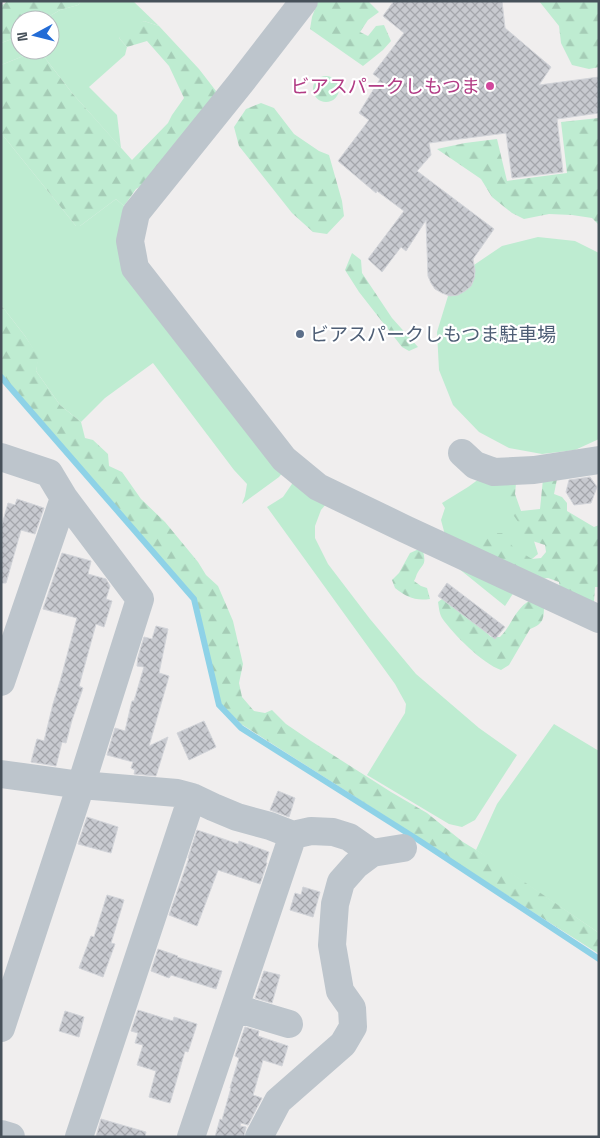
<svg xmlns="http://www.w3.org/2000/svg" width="600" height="1138" viewBox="0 0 600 1138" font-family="'Space Grotesk','Noto Sans JP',sans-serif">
<defs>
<pattern id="forest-firs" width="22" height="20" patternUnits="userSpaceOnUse" patternTransform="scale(1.25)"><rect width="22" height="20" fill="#beecd1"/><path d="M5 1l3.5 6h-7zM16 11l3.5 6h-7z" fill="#a5ccb6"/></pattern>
<pattern id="building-cross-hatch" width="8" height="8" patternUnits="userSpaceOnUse" patternTransform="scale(1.25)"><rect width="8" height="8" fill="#c8cad0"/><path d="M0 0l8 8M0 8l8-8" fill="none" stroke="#a4a6ac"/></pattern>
</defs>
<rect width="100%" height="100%" fill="#f0eeee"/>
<path fill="#beecd1" d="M81 1H133L159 26 144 21 119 38 127 47 125 55 89 87 117 115 121 148 72 93 42 54 26 55 1 65V43L20 36V50H50V20H43L60 10 78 5Z
M1 133 76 226H80L116 199 124 206 120 223 283 472 279 477 242 504 245 496 247 484 234 470 153 363 105 398 81 422 60 405 36 371 38 357 25 336 1 305Z
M538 237 575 241 599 253V439L575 450 542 454 509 448 479 432 453 405 439 370 437 332 448 296 471 267 502 246Z
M479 479 507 480 534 541 538 554 532 559 503 564 445 535 441 520 445 508 442 503 468 487Z
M294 481 326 504 321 510 315 526V538L328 564 370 619 416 674 479 728 517 755 475 820 462 827 449 824 367 775 405 713 406 704 395 684 267 507 283 497Z
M458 568 516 589 505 606Z
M554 724 599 751V933L476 850 497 804Z"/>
<path fill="url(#forest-firs)" d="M8 1H81L78 5 60 10 43 20H20V36L1 43V6Z
M318 1H368L379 12 368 20 360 32 368 36 376 26 384 25 391 41 383 50 363 66 310 29 312 17Z
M539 1H599V67L589 69 572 65 561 43 559 26Z
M144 21 159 26 199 69 216 91 209 110 148 182 136 189 124 206 116 199 80 226H76L1 133V65L26 55 42 54 72 93 132 160 168 123 172 115 184 98 169 66 147 41 127 47 119 38 127 29Z
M313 89a13 13 0 1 1 26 0a13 13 0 1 1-26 0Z
M261 103 274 108 294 134 319 151 329 155 342 201 344 216 327 234 313 232 292 213 239 146 234 127 246 109Z
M599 118V225L592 218 572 215 549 214 524 219 512 213 492 197 481 179 437 149 465 143 497 139 507 181 567 173 561 122Z
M352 253 361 260 362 273 392 318 418 347 409 351 402 347 359 292 345 270Z
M1 305 25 336 39 357 36 371 60 405 81 422 85 438 93 440 108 454 109 466 122 472 141 499 165 522 198 562 206 575 218 586 233 621 243 664 239 683 242 697 254 711 265 713 272 710 286 724 311 741 391 792 427 813 463 842 491 859 599 933V954L536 914 354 796 241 724 221 704 196 598 1 374Z
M543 479H557L554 494 562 497 567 503V511L594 527 599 525V587H595L594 602 590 608 560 593 559 582 548 578 540 579 485 557 482 544 484 538 492 533H502L514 548 532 559 541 558 546 552 545 545 520 537 517 532 521 526 505 503 507 484 516 483 515 494 521 511 540 509Z
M419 549 423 551C426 564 424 563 418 572 416 575 416 578 414 581L421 586 427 588 430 599C414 601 407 597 395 588L392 580 399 573 410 553Z
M442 599 469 616 491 637H500C513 624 514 609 532 599L544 604C544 618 544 624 530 629L509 665 501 670C483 664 453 634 442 618 439 613 439 607 438 602Z"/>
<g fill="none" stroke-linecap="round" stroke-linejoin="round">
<path stroke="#8ed2e7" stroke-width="6" d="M1 377 194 599 219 705 241 728 420 841 599 959"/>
</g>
<path fill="url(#building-cross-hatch)" stroke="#d2d4d9" d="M394 1H502L505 28 551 67 539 85 599 77V113L557 119 563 172 512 178 506 133 429 143 431 155 417 171 494 229 473 259 475 271 474 279 471 286 465 291 458 295 450 296 442 293 435 289 431 283 428 276 426 220 406 251 401 247 382 272 368 259 404 211 377 191 376 193 338 161 369 120 359 113 380 79 373 74 404 33 383 16Z
M590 477 597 487 591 503 574 505 566 492 569 480Z
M17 499 44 508 35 534 21 530 6 583H1V528L8 503 15 505Z
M62 553 91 561 88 574 106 579 110 586 106 599 112 601 104 627 96 624 79 686 83 688 72 720 66 743 62 742 56 766 31 762 37 739 44 741 53 704 61 678 77 618 43 609Z
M447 583 505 627 495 639 438 596Z
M156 626 168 629 159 673 169 676 149 746 168 737 156 776 134 774 135 770 131 768 133 762 107 755 115 728 125 731 132 701H134L144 667 137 666 138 657 144 637 152 639Z
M204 721 216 747 189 760 177 733Z
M278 791 295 798 289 817 270 810Z
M87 817 118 827 111 853 78 844Z
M197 830 238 844 239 841 269 852 266 862 267 863 260 884 218 870 197 926 169 915 189 858H188Z
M303 887 320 892 313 917 290 910 295 893 301 895Z
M107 895 124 900 111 943 115 944 103 977 79 968 91 936 94 937Z
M158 949 178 956 177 957 222 971 216 989 171 975 169 978 151 971Z
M264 971 280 975 272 1003 255 998Z
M138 1010 173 1021 174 1017 197 1024 188 1052 185 1051 170 1103 149 1097 156 1071 137 1065 143 1045 135 1043 138 1033 131 1031Z
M65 1011 84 1017 79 1037 59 1031Z
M245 1027 259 1031 258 1036 288 1046 282 1066 263 1060 253 1095 262 1098 248 1125 241 1123 240 1126 246 1127 244 1137H215L220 1119 222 1120 231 1088H230L239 1058 235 1056Z
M101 1119 146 1132 145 1137H96Z"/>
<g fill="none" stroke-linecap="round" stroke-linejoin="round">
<path stroke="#bdc5cc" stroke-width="28" d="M304 1 239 85 136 213 130 241 135 268 284 459 318 487 405 529 599 619
M462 453 475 465 494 472 534 470 599 460
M1 457 49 473 64 498 140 599 81 785 1 1028
M1 682 64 498
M1 774 81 785 177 793 192 797 213 807 237 817 270 826 293 835 311 831 333 832 349 837 372 853
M235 1008 289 1024
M1 1134 11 1137
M79 1137 192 797
M191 1137 293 835
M259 1137 278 1101 343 1044 353 1027 352 1008 340 991 332 945 335 904 341 882 356 865 372 853 403 848"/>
</g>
<circle fill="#d1479c" stroke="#fff" stroke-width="2" cx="490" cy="86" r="5"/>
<circle fill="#5c6f8a" stroke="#fff" stroke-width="2" cx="300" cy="334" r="5"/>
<g text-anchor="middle" stroke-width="4.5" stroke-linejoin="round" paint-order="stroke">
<g font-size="19" fill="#b23c85" stroke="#fff" text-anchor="end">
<text x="480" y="93">ビアスパークしもつま</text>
</g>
<g font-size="19" fill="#4e5e75" stroke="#fff" text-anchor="start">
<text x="310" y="341">ビアスパークしもつま駐車場</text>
</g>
</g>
<rect width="600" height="1138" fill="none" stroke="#47515a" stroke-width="5"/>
<g transform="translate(35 35) rotate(263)"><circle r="24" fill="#ffffff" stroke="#b5b9bd"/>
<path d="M0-4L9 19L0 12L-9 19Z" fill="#236cd6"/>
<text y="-8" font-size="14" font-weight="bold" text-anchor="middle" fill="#47515a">N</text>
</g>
</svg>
